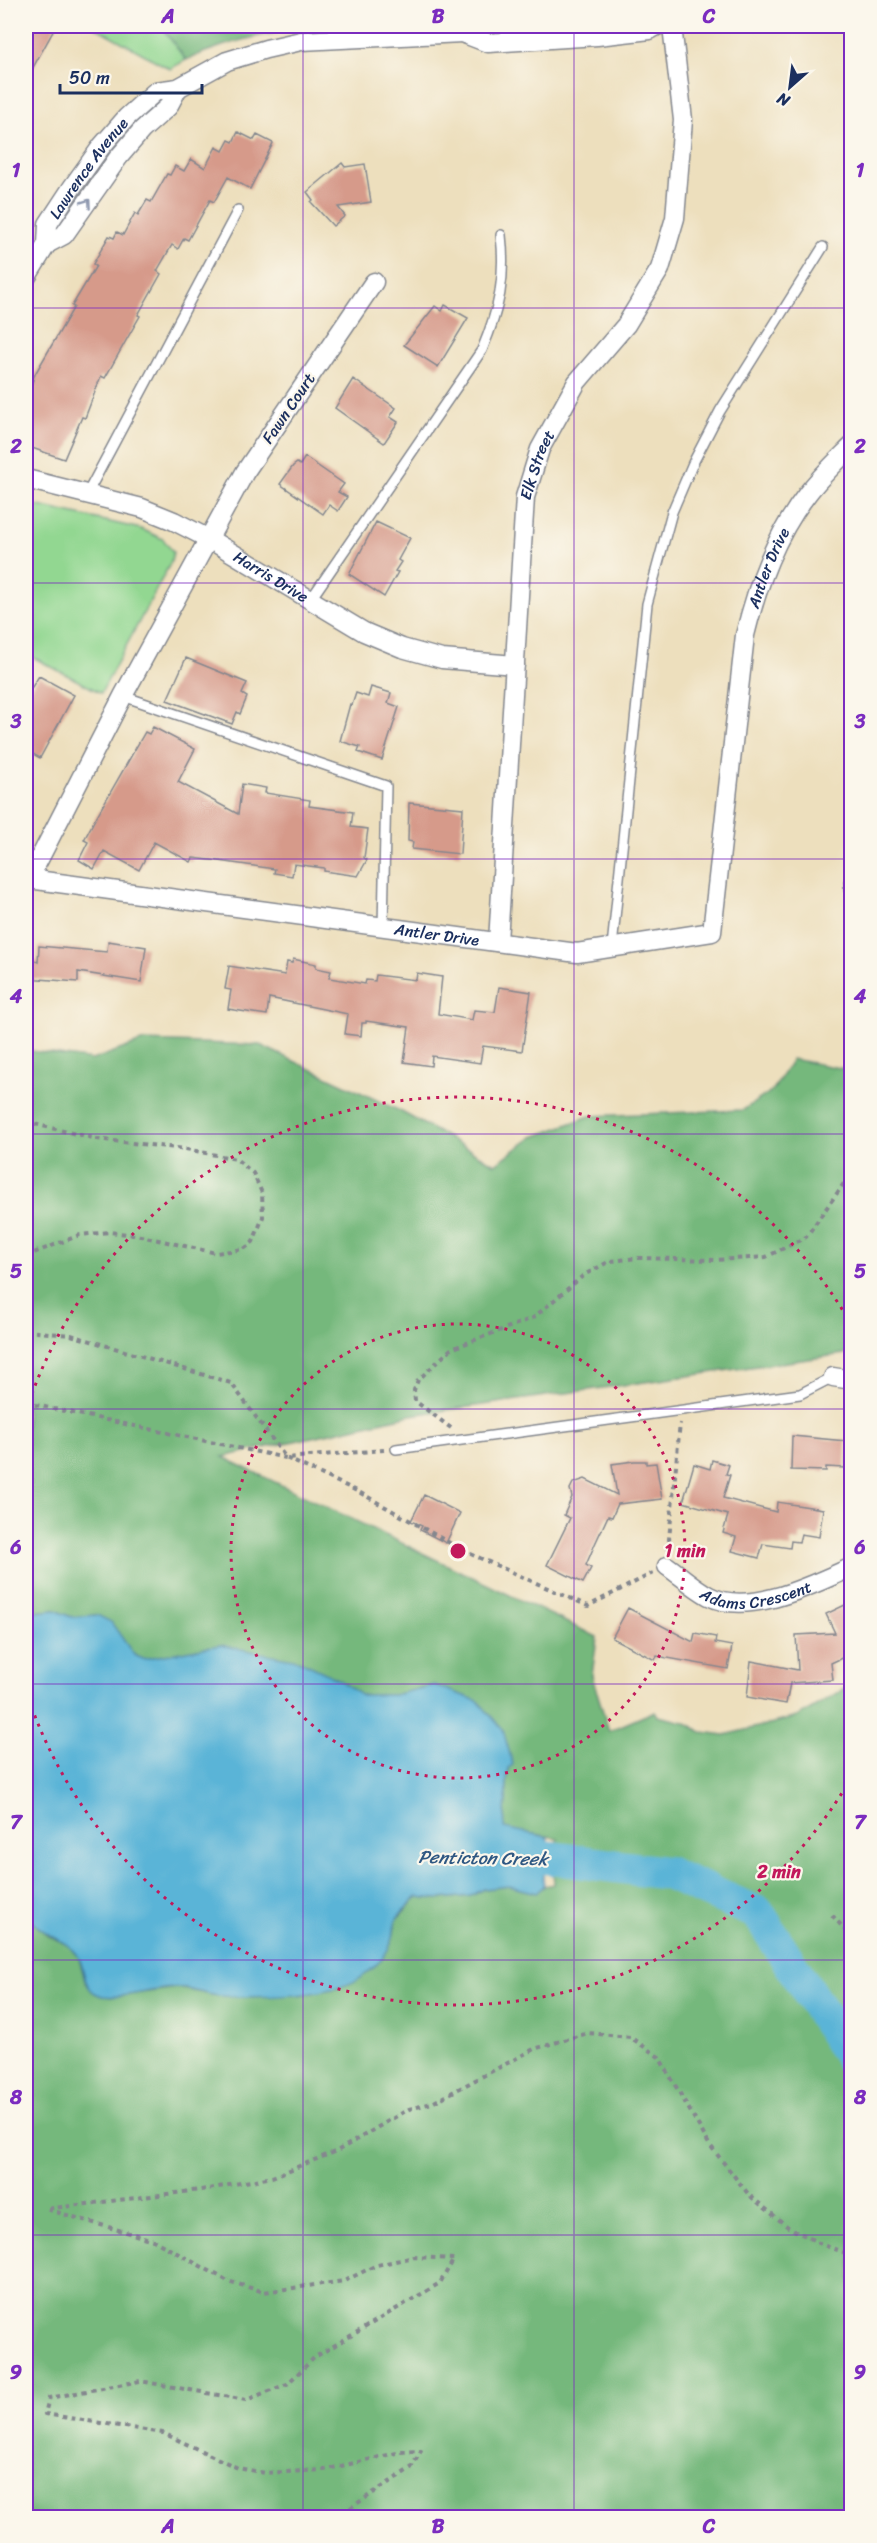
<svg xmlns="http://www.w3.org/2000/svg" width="877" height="2543" viewBox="0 0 877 2543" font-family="Sriracha,sans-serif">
<rect width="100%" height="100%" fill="#fbf7ec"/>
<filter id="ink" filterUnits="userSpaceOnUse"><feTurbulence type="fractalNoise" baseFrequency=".0167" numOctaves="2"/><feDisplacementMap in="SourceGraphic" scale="12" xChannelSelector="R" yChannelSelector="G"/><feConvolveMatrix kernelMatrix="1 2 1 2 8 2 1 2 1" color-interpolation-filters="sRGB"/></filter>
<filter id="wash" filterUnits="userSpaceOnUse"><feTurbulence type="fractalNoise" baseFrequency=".008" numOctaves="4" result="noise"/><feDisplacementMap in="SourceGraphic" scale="24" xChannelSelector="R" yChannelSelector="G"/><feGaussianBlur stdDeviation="1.35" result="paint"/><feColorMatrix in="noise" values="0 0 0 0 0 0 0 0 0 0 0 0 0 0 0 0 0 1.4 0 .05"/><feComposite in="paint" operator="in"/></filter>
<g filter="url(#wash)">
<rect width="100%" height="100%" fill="#eddfbd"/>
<path fill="#92d791" stroke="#568378" stroke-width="1.5" d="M93 26H161L186 60 170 69Z
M557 26H633L488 37 485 31Z
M26 503 141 529 163 539 173 552 171 562 101 693 27 654 26 657Z"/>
<path fill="#75b87b" stroke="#48746c" stroke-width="1.5" d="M161 26H341C284 29 238 37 186 60Z
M144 1041 260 1045 400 1111 495 1164 533 1137 590 1116 743 1110 773 1090 792 1059 845 1069 851 1063V1353L411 1415 223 1457 597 1637 592 1676 609 1731 655 1711 658 1716 684 1722 702 1732 725 1735 797 1717 851 1685V2517H26V1910L31 1920 47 1935 66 1944 78 1955 86 1983 110 1997 177 1988 219 1996 299 1995 339 1988 393 1937 396 1920 417 1897 439 1899 471 1896 484 1889 509 1886 536 1893 544 1886 554 1884 552 1858 558 1838 504 1829 508 1768 434 1685 394 1695H360L340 1680 221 1645 143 1659 134 1655 98 1615 71 1617 55 1610 26 1613V1050L92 1060Z"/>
<path fill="#5ab4d7" stroke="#3a729a" stroke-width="1.5" d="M55 1610 71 1617 97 1615 111 1622 134 1655 143 1659 220 1645 298 1660 340 1680 360 1695H394L434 1685 478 1701 503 1730 513 1765 508 1768 504 1828 548 1837 542 1868 544 1886 536 1893 509 1886 484 1889 471 1896 439 1899 417 1897C411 1904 400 1912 396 1920 394 1926 394 1933 393 1938 388 1954 376 1967 362 1977 331 1998 258 1998 220 1996 205 1995 190 1988 175 1988 155 1988 116 2001 99 1995 81 1989 86 1965 76 1953 59 1934 40 1938 26 1910V1613Z"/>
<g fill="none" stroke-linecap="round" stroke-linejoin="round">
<path stroke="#5ab4d7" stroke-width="34" d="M497 1858 544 1857 667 1873 758 1913 852 2060"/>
</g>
<g id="blocks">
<path fill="#d69a8a" d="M26 26H56L26 80Z
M238 132 254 140 257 135 273 143 250 189 228 177 214 202 210 200 188 240 184 238 178 249 172 245 157 271 161 274 138 315 140 316 128 337 105 378 101 376 85 418 82 417 64 459 26 446V400L35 374 74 307 72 306 96 266 93 264 109 236 114 238 117 232 123 235 135 213 138 215 147 200 151 202 167 174 170 175 175 166 184 171 191 159 205 168 216 147 223 151 229 140 233 142Z
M342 163 345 167 365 164 371 202 338 207 345 216 333 226 311 202 313 200 307 192Z
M445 305 468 318 438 367 404 345 435 306 442 311Z
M353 379 396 408 390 417 398 422 384 443 335 408Z
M305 457 344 484 338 492 347 497 338 511 329 505 323 514 280 484 293 466 297 463 300 465Z
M376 522 410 538 398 560 401 562 395 571 398 572 384 597 349 574Z
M186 658 247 683 242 694 247 697 240 714 237 712 232 724 167 700Z
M39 676 74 695 40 758 26 750V696Z
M371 687 391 693 388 703 399 707 382 760 358 752 360 747 340 741 350 704 352 705 356 693 368 697Z
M153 727 195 749 178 782 238 814 242 784 266 788 265 793 310 800 309 806 353 812 351 827 368 829 364 858 367 860 358 876 324 871V868L294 864 292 876 274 873 275 869 219 861 193 858 191 862 154 842 139 870 104 851 94 869 79 860 88 842 84 840 94 821 145 732 149 734Z
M409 803 463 808 460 854 412 849 413 842 408 841Z
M108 941 146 947 141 982 78 972V982L26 978V956L38 962 39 946 107 952Z
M293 959 316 964V968L331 971 329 978 365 984 366 980 375 981 376 975 416 980 417 973 442 977 438 1014 472 1020 474 1010 495 1012 499 987 531 992 522 1051 483 1046 480 1063 432 1056 431 1066 404 1062 409 1027 366 1021V1023H362L361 1036 345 1034 348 1014 269 998 267 1015 228 1009 231 990 225 989 229 966 285 975 287 962 292 963Z
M792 1436 846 1441 845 1468 826 1467V1471L791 1470Z
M712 1460 729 1465 726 1474 730 1475 723 1498 776 1512 777 1502 823 1509 819 1537 801 1534 799 1542 791 1541 790 1548 763 1544 759 1558 732 1551 736 1537 723 1533 728 1515 683 1502 694 1464 710 1469Z
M634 1461H646V1464L656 1463 662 1499 618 1504 612 1517 608 1516 595 1544 586 1565 591 1568 583 1583 547 1565 570 1518 564 1515 572 1497 570 1489 573 1483 585 1479 617 1495 612 1464Z
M424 1495 460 1513 446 1543 420 1530 422 1526 411 1521Z
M847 1604 852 1615V1666L846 1656 831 1663 833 1680 790 1683 786 1704 747 1697 751 1661 798 1670 796 1635 835 1633 826 1614Z
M628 1608 693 1642 695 1633 716 1637 715 1643 732 1646 728 1669 657 1656 655 1660 612 1638Z"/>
</g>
</g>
<g filter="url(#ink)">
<use href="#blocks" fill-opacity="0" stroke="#84878e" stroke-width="1.5"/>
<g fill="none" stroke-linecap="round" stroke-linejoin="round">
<defs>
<path id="service" d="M87 494 238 210
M311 599 482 350C499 309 506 279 501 235
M123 696 386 786 383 927
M849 887 852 858
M612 947 647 604 672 512 693 463 720 411 823 247
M396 1449 800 1394 833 1377"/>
<g id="minor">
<path d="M462 33 488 43 597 36 650 30 657 26"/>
<path d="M47 244 64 235 118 158 142 130 168 107 178 88"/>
<path id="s1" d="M26 278 47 244 48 224 73 186 101 147 127 117 156 91 178 88 227 61 266 49 301 41 462 33 481 26"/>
<path id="s2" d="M374 282 245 472 123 696 29 879 577 953 712 932 745 635C758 583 775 536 808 493 821 476 837 461 852 446"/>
<path id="s3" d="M26 479 142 508 174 521 209 539 364 632 402 648 442 659 515 665"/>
<path id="s4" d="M498 942 525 497 540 449 577 382 626 325 660 269 675 218 683 120 672 26"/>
<path d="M833 1377 852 1380"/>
<path id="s5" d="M667 1566C680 1575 694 1588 709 1596 749 1617 814 1584 852 1567"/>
</g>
</defs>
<use href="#service" stroke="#84878e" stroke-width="12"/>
<use href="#minor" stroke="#84878e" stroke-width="21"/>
<path stroke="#84878e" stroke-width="4" stroke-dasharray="4.5 4.5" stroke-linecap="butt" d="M26 1122 97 1139 186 1149 236 1159 253 1173 262 1193 263 1217 253 1242 244 1249 216 1253 136 1235 110 1232 80 1235 26 1256
M26 1331 71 1335 231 1383 286 1458 357 1491 464 1551 588 1606 653 1573
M26 1403 286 1458 384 1450
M451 1428 415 1401 414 1390 418 1380 451 1349 533 1318 584 1275 610 1261 638 1258 715 1260 766 1257 806 1237 852 1172
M668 1550 680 1423
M832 1915 852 1938
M335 2518 411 2468 421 2451 401 2452 324 2470 265 2473 238 2468 163 2433 45 2414 49 2398 140 2381 246 2400 287 2384 315 2357 440 2283 454 2259 414 2257 377 2265 344 2281 264 2292 228 2281 153 2240 46 2209 208 2189 272 2177 337 2151 409 2109 432 2103 534 2049 588 2033 630 2037 659 2057 709 2144 749 2195 788 2227 823 2245 852 2255"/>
<use href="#service" stroke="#fff" stroke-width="9"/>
<use href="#minor" stroke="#fff" stroke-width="18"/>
</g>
<defs><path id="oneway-chevron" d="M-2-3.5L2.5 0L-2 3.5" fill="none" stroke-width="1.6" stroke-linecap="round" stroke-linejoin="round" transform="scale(1.5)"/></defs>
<use stroke="#8d97ae" href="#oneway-chevron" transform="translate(87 203) rotate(-55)"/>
</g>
<path fill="none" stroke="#7b2cbf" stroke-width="1.5" stroke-opacity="0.55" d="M303 26V2518M574 26V2518M26 308H852M26 583H852M26 859H852M26 1134H852M26 1409H852M26 1684H852M26 1960H852M26 2235H852"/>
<g fill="none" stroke="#c2185b" stroke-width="3" stroke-dasharray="3 6">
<circle cx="458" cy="1551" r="227"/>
<path d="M851 1778A454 454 0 0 1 26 1691M26 1411A454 454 0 0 1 851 1324"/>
</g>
<g text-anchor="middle" stroke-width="4.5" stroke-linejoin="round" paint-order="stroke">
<g font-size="16" fill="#1b2f5e" stroke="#fbf7ec">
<text dy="6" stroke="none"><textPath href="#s1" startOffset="129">Lawrence Avenue</textPath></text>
<text transform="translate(288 408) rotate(-56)" y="6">Fawn Court</text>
<text dy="6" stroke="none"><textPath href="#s4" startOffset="480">Elk Street</textPath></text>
<text dy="6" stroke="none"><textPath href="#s2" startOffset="1750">Antler Drive</textPath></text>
<text dy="6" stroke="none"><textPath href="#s3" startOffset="266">Harris Drive</textPath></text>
<text dy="6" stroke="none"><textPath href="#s2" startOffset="1102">Antler Drive</textPath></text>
<text dy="6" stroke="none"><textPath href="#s5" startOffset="100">Adams Crescent</textPath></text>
</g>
<g font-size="18" font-style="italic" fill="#2e5782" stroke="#fbf7ec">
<text transform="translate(483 1858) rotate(1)" y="6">Penticton Creek</text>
</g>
</g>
<circle cx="458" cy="1551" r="9" fill="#c2185b" stroke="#fbf7ec" stroke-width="3"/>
<g font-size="18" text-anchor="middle" font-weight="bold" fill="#c2185b" stroke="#fbf7ec" stroke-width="4.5" stroke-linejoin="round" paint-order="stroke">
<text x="685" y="1557">1 min</text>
<text x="779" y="1878">2 min</text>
</g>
<rect width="877" height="2543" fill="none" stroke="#fbf7ec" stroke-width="66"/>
<g transform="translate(790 87) rotate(208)" stroke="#fbf7ec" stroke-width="4.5" paint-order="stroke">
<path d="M0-4.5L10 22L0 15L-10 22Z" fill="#1b2f5e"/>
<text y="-9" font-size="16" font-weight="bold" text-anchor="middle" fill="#1b2f5e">N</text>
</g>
<path d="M60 84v9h142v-9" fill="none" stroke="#1b2f5e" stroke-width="3"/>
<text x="69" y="84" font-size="18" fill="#1b2f5e" stroke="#fbf7ec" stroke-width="4.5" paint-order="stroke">50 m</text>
<rect x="33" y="33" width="811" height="2477" fill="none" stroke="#7b2cbf" stroke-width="2"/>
<g font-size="20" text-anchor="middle" font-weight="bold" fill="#7b2cbf">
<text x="168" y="23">A</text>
<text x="438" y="23">B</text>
<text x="709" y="23">C</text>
<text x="16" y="177">1</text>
<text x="860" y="177">1</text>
<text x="16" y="453">2</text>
<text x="860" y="453">2</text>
<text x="16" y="728">3</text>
<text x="860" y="728">3</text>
<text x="16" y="1003">4</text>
<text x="860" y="1003">4</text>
<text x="16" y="1278">5</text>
<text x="860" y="1278">5</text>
<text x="16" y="1554">6</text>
<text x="860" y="1554">6</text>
<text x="16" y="1829">7</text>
<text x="860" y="1829">7</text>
<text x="16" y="2104">8</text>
<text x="860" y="2104">8</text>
<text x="16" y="2379">9</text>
<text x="860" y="2379">9</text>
<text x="168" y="2533">A</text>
<text x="438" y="2533">B</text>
<text x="709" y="2533">C</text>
</g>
</svg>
